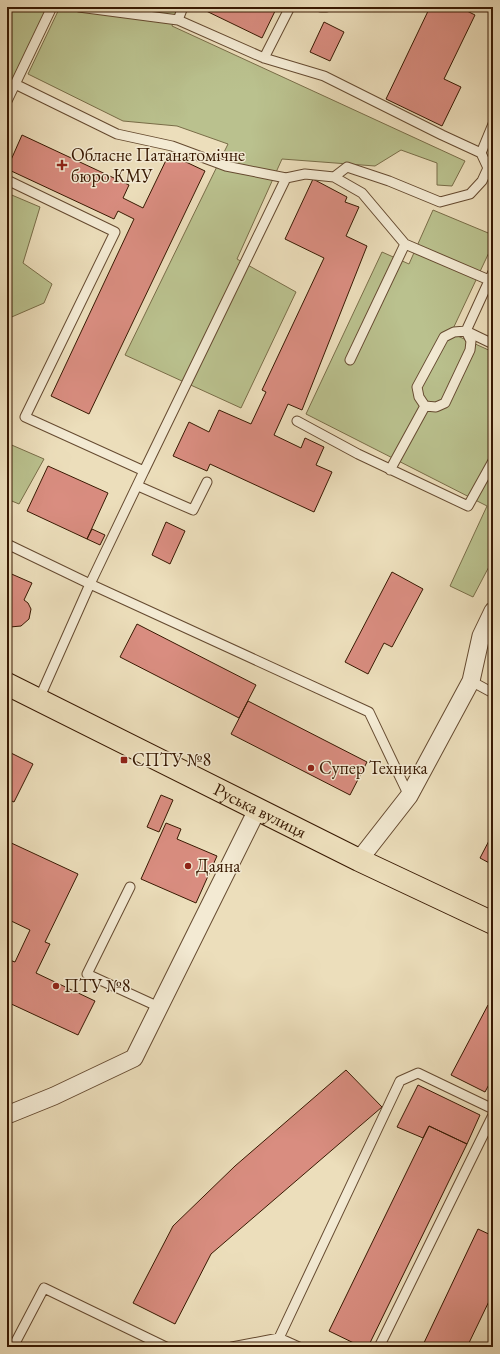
<svg xmlns="http://www.w3.org/2000/svg" width="500" height="1354" viewBox="0 0 500 1354" font-family="'EB Garamond',serif">
<rect width="100%" height="100%" fill="#ecdebb"/>
<filter id="stains"><feTurbulence type="fractalNoise" baseFrequency=".005" numOctaves="4"/><feColorMatrix values="0 0 0 0 .2 0 0 0 0 .09 0 0 0 0 .02 0 0 0 .5 -.17"/></filter>
<radialGradient id="worn" r=".72"><stop offset=".6" stop-color="#630" stop-opacity="0"/><stop offset="1" stop-color="#630" stop-opacity=".3"/></radialGradient>
<path fill="#bac18e" stroke="#796d48" d="M7 7H49L7 92Z
M60 7H177L172 26 465 161 452 186 437 185V163L401 150 375 166 282 159 237 259 296 292 241 408 125 355 228 144 177 126 123 121 28 74Z
M7 193 40 207 23 263 52 284 44 303 7 319Z
M433 210 493 235V244L451 333 493 352V559L473 597 450 586 487 506 306 414 382 252 409 264Z
M7 443 44 459 19 504 7 499Z"/>
<path fill="#d98d80" stroke="#381902" d="M201 7H277L262 38 200 8Z
M430 7H459L475 15 444 79 461 87 442 126 386 99Z
M324 22 344 32 330 61 310 52Z
M22 135 129 185 123 198 143 208 169 154 205 171 89 414 51 396 134 219 118 211 114 219 7 169Z
M313 179 347 197 345 202 359 207 346 236 367 246 302 410 288 404 274 435 301 448 305 438 324 447 316 465 332 472 314 512 210 464 207 471 173 456 189 422 209 432 219 410 251 424 266 392 262 390 324 258 285 239Z
M48 466 108 493 87 539 27 511Z
M166 522 185 531 170 564 152 555Z
M92 529 105 535 100 545 87 539Z
M7 572 32 583 24 600 28 603 31 609 29 619 21 626 10 627 7 626Z
M392 572 423 589 392 647 384 643 368 674 345 662Z
M137 624 256 685 239 718 120 657Z
M248 701 367 762 350 795 231 734Z
M7 751 33 764 14 802 7 799Z
M161 795 173 800 159 832 147 827Z
M166 823 181 829 177 839 217 856 196 903 141 879Z
M493 833V865L480 858Z
M7 841 78 874 45 942 50 944 36 973 95 1001 78 1035 7 1002V959L15 962 30 930 7 919Z
M488 1005 493 1008V1077L485 1092 451 1075Z
M346 1070 382 1107 211 1254 175 1324 133 1303 173 1226 235 1166Z
M418 1085 480 1115 467 1144 429 1126 423 1138 397 1127Z
M429 1126 467 1144 368 1347H362L329 1331Z
M478 1229 493 1236V1293L467 1347H422Z"/>
<g fill="none" stroke-linecap="round" stroke-linejoin="round">
<defs>
<path id="service" d="M79 7 178 20 183 7
M321 7H326
M264 58 290 7
M15 84 117 134 172 146 226 166 286 178 305 174 334 177 347 167 389 181 440 202 470 194 482 181 488 168 481 153 442 135 324 76 264 58 178 20
M7 101 52 7
M481 153 493 124
M334 177 362 193 405 244 489 280
M7 180 115 232 25 417 144 471 90 584 369 712 409 796
M493 272 466 331 493 344
M350 360 405 244
M297 421 358 454 468 506 493 461
M390 470 425 406 419 397 417 387 444 337 454 332 466 331 471 341 470 350 445 403 436 407 425 406
M144 471 286 178
M138 486 193 510 207 482
M7 544 90 584 39 699
M471 681 493 693
M130 887 87 974 159 1007
M279 1338 400 1081 418 1073 493 1109
M13 1347 44 1288 166 1347
M232 1347 279 1338 299 1347
M379 1347 493 1115"/>
<path id="minor" d="M359 860 409 796 471 681 481 636 493 611
M7 1115 54 1096 134 1058 258 808"/>
<g id="primary">
<path id="s1" d="M7 684 359 860 493 923"/>
</g>
</defs>
<use href="#service" stroke="#654a30" stroke-width="11"/>
<use href="#minor" stroke="#654a30" stroke-width="19"/>
<use href="#primary" stroke="#381902" stroke-width="24"/>
<use href="#service" stroke="#f3ead3" stroke-width="9"/>
<use href="#minor" stroke="#f3ead3" stroke-width="17"/>
<use href="#primary" stroke="#ecdebb" stroke-width="22"/>
</g>
<g fill="#8f2418" stroke="#f3ead3" stroke-width="1.5">
<path d="M60 159h4v4h4v4h-4v4h-4v-4h-4v-4h4z"/>
<rect x="120" y="756" width="8" height="8" rx="2"/>
<circle cx="311" cy="768" r="4"/>
<circle cx="188" cy="866" r="4"/>
<circle cx="56" cy="986" r="4"/>
</g>
<g text-anchor="middle" stroke-width="3" stroke-linejoin="round" paint-order="stroke">
<g font-size="18" fill="#381902" stroke="#f3ead3" text-anchor="start">
<text x="71" y="161">Обласне Патанатомічне<tspan x="71" dy="21">бюро КМУ</tspan></text>
<text x="132" y="766">СПТУ №8</text>
<text x="319" y="774">Супер Техника</text>
<text x="196" y="872">Даяна</text>
<text x="64" y="992">ПТУ №8</text>
</g>
<g font-size="18" fill="#381902" stroke="#f3ead3">
<text dy="6" stroke="none"><textPath href="#s1" startOffset="283">Руська вулиця</textPath></text>
</g>
</g>
<rect width="500" height="1354" fill="none" stroke="#ecdebb" stroke-width="24"/>
<rect x="8" y="8" width="484" height="1338" fill="none" stroke="#381902" stroke-width="2"/>
<rect x="12" y="12" width="476" height="1330" fill="none" stroke="#381902"/>
<rect width="100%" height="100%" filter="url(#stains)"/>
<rect width="100%" height="100%" fill="url(#worn)"/>
</svg>
